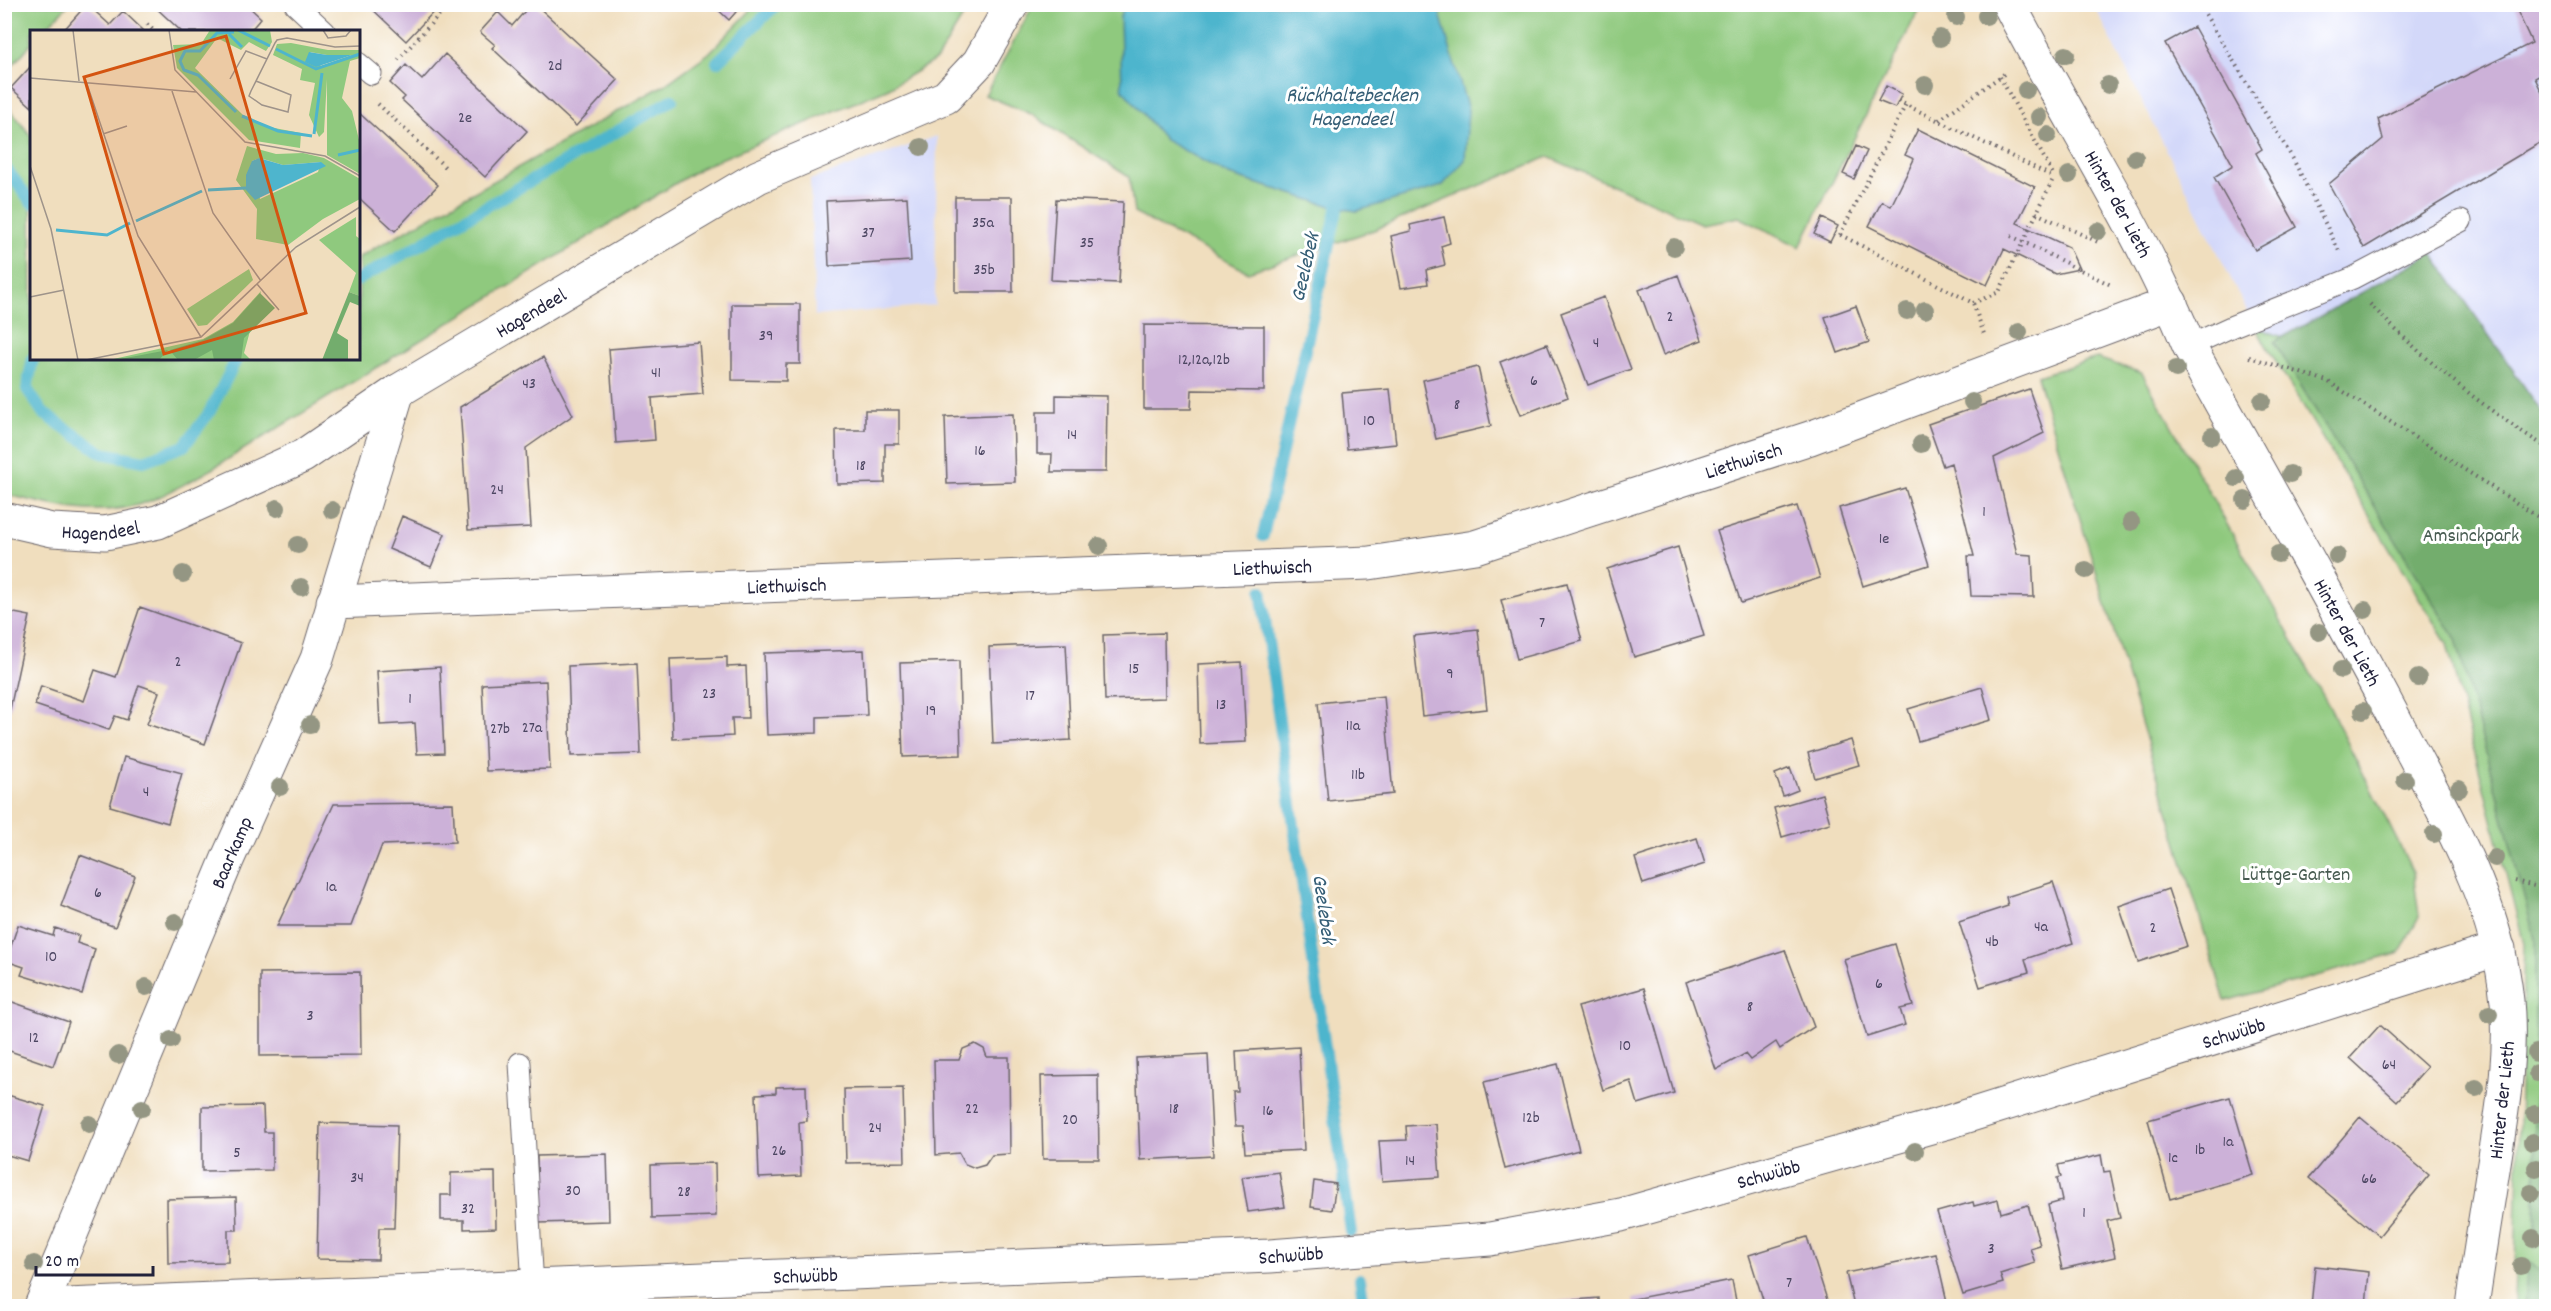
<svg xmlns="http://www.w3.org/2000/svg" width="2551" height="1311" viewBox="0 0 2551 1311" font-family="Dekko,sans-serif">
<rect width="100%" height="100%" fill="#fff"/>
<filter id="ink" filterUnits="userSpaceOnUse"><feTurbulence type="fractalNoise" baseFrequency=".0167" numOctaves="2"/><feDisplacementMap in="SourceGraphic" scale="12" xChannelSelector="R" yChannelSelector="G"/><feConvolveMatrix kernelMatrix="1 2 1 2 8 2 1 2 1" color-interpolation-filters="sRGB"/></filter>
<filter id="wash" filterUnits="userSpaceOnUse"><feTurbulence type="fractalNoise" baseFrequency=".008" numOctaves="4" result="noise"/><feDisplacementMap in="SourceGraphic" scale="24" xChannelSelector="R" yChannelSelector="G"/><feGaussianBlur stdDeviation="1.35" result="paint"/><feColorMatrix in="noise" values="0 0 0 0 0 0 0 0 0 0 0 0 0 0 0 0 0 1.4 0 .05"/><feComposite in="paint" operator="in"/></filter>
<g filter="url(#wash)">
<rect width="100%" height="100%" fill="#f0debe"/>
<path fill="#d3d8f9" d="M2094 5H2546V493L2335 356 2255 327Z
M937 136 935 305 815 316 810 180Z"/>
<path fill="#8fc97e" stroke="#58765c" stroke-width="1.5" d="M5 4 68 5 43 31 32 32 31 44 5 74Z
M757 4 970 5 937 59 889 88 704 166 202 475C184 484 166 495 147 502 100 519 51 506 5 494V102L31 136 32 358H358L359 257 666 84 709 53Z
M1033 5H1126L1120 16 1229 175 1338 208 1357 211 1440 13V5H1921L1800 247 1739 217 1702 224 1548 157 1374 230 1248 272 1134 213 1129 177 1031 114 985 95Z
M2255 327 2335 356 2546 493V1306H2514L2524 944 2447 644Z
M2097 358 2142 373 2329 706 2413 872 2419 916 2400 953 2225 1001 2037 376Z"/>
<path fill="#73ad6d" stroke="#4a6854" stroke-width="1.5" d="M2432 253 2546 418V1244L2535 1248V939L2456 639 2274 342Z
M2528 1260 2546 1275V1306H2524Z"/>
<path fill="#4eb5cd" stroke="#386c84" stroke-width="1.5" d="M1126 4 1440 5V14L1468 110 1465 160 1442 186 1357 211 1338 208 1229 175 1165 140 1122 89 1120 16Z"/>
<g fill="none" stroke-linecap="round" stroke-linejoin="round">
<path stroke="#4eb5cd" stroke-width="12" d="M717 62 777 4
M4 166 32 203
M358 280 672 100
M33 358 27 389 43 413 102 453 144 461 184 446 209 413 237 358
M1263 536 1341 192
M1261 591 1351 1232
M1360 1279 1364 1306"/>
</g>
<g id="blocks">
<path fill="#ccb1d8" d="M87 4 110 25 123 11 143 30 141 32H62Z
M152 4H246L261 18 249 32H182Z
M367 4H441L406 41Z
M531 4H535L618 80 576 126 492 48 495 45 480 32 498 12 512 26Z
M712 4H743L729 20Z
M2514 4H2546V72L2535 78 2546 101V139L2364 248 2329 184 2383 139 2378 119 2532 43Z
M2194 27 2262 149 2256 153 2297 227 2255 250 2214 177 2233 165 2165 43Z
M445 54 527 131 485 177 402 100 405 97 390 83 406 65 422 80Z
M32 65V107L11 88Z
M1886 86 1902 94 1895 108 1878 101Z
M358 112 438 185 395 231 358 197Z
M1918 129 2035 187 2017 223 2069 247 2079 269 2055 274 2004 249 1987 285 1869 226 1882 201 1891 206 1914 159 1905 155Z
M1856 146 1867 151 1854 179 1843 174Z
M907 197 911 261 829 266 826 201Z
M955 197H1012L1013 292H955Z
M1056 199 1123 202 1119 283 1051 280Z
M1444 217 1450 243 1441 246 1445 265 1426 270 1428 284 1401 288 1391 236 1411 231 1410 225Z
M1822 218 1838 226 1830 242 1814 234Z
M1678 275 1702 340 1663 355 1639 290Z
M1604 297 1631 369 1588 385 1561 313Z
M732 304H800V364H786V381L732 380Z
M1856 306 1869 342 1838 353 1825 317Z
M1144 325 1264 326V391L1192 390 1191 409H1144Z
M699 342 703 394 652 398 655 440 616 443 609 349Z
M1547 344 1568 397 1521 415 1500 362Z
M543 357 573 415 526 448 531 527 468 530 460 407Z
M1478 367 1491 426 1436 439 1423 380Z
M1390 389 1396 444 1347 449 1342 393Z
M2029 389 2044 433 1994 458 2017 554 2032 555 2034 597 1971 596 1968 556H1974L1951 463 1943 466 1928 424Z
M1056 395 1107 396 1106 472H1051L1052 454H1037V412H1056Z
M865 410H899V444H885V483L837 484 836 430H865Z
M1013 414 1015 482 947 484 945 417Z
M1905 488 1929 565 1863 586 1839 508Z
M1797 506 1820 578 1741 603 1717 531Z
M402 516 445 534 431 567 389 549Z
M1678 547 1704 636 1634 657 1607 569Z
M1567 583 1582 641 1517 659 1501 600Z
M140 607 241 643 205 744 147 724 159 692 139 685 127 720 115 716 109 730 35 705 41 686 84 701 95 670 116 677Z
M4 611 30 616 10 709 4 708Z
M1478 629 1487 709 1422 716 1413 636Z
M1164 633 1165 698 1105 700 1103 635Z
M1066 644 1071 740 993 744 989 647Z
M864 650 867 715 817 717V733L767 735 764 653Z
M727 657V667L746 666 748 718H732L733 736 673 739 670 659Z
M959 661 961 755 903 757 900 663Z
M1242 662 1246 742 1200 744 1198 664Z
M637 663 641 754 571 756 568 666Z
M440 667 444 753 417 754 415 723 380 725 377 671Z
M546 681 550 769 486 771 482 684Z
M1982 687 1991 720 1918 741 1908 709Z
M1384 696 1393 794 1328 801 1318 703Z
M1851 740 1859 765 1815 778 1808 753Z
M124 757 182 773 168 823 110 806Z
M1790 768 1798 790 1783 796 1775 774Z
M1822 794 1830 823 1782 837 1774 808Z
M453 803 455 842 382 845 351 926H277L334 804Z
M1697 838 1705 864 1643 884 1635 858Z
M80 855 135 876 115 927 61 906Z
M2053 882 2073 943 2025 959 2029 972 1980 987 1959 922 2008 906 2006 897Z
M2168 889 2187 946 2138 962 2119 906Z
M18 925 53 936 55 928 79 936 77 943 95 949 82 994 21 975 24 967 6 961Z
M1895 944 1913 1006 1900 1009 1905 1025 1867 1037 1844 959Z
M1785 950 1814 1027 1780 1049 1776 1042 1750 1060 1745 1054 1716 1070 1686 982Z
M360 972 361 1055 260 1056V973Z
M1644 988 1674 1093 1638 1104 1631 1081 1603 1090 1578 1007Z
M4 999 69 1022 53 1066 4 1049Z
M2380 1025 2427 1067 2397 1101 2350 1058Z
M975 1044 984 1049 987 1057H1009L1010 1154 992 1155 985 1165 975 1168 965 1164 959 1153 936 1155 934 1060H959L963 1049Z
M1299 1047 1304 1150 1245 1153 1243 1126H1235L1233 1092H1238L1236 1051Z
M1208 1054 1213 1156 1140 1160 1136 1058Z
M1558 1064 1579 1150 1505 1169 1484 1082Z
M1098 1075 1099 1159H1043L1041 1076Z
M806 1086 807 1121 799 1122 801 1176 759 1178 756 1094 776 1093V1087Z
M903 1088 905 1162 846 1163 844 1089Z
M4 1094 45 1106 28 1161 4 1154Z
M2230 1097 2253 1175 2170 1199 2148 1120Z
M263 1106 264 1132H272V1170L202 1171V1107Z
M2360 1117 2429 1175 2379 1236 2309 1178Z
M320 1123 397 1125 394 1228H379L378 1260 317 1259Z
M1436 1124 1440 1177 1382 1181 1379 1141 1407 1140 1406 1126Z
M607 1154 609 1221 538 1223 537 1156Z
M2101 1155 2104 1172 2110 1171 2120 1218 2107 1221 2115 1257 2062 1269 2048 1205 2062 1201 2057 1178 2061 1177 2058 1165Z
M715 1163 716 1216 652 1218 651 1165Z
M495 1172 496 1228 464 1229V1220H441V1195H451V1173Z
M1279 1172 1285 1207 1248 1212 1242 1177Z
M1314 1181 1336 1184 1332 1210 1311 1207Z
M236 1197 237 1230H228V1262L168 1263 167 1199Z
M1998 1200 2001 1213 2028 1205 2040 1245 2030 1248 2035 1263 2000 1274 2003 1283 1963 1295 1937 1212 1973 1202 1974 1206Z
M1807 1237 1829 1306H1765L1749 1255Z
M1936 1254 1948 1306H1854L1846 1273Z
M2315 1266 2369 1272 2366 1306H2311Z
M1732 1280 1737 1306H1634L1633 1299Z
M1599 1298V1306H1509V1305Z"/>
</g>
</g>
<g filter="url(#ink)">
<use href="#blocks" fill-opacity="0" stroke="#6a6469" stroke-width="1.5"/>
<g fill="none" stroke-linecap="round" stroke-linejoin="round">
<defs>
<path id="service" d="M295 4 325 32
M358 63 371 74
M2189 346 2233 326 2353 278 2461 221
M520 1063 533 1287"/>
<g id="minor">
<path id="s1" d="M2009 4C2068 119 2140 227 2189 346 2260 474 2333 601 2401 731 2447 819 2497 900 2507 1001 2512 1053 2503 1105 2495 1157 2487 1207 2479 1257 2472 1306"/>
<path id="s2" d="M4 519 52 530 105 533 158 522 303 456 398 391 758 177 946 97 979 62 1012 4"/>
<path id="s3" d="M333 602 1369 563 1475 547 1810 438 2171 303"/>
<path id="s4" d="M41 1306 228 858 317 659 398 391"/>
<path id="s5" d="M42 1306 1270 1256 1490 1239 1621 1215 1945 1123 2499 949"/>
</g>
</defs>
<use href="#service" stroke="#6a6469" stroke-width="23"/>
<use href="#minor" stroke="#6a6469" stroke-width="35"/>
<path stroke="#6a6469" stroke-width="4" stroke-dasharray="1.5 4.5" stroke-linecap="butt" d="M2199 4 2293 159 2339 251
M147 24 155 32
M398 60 449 4
M2000 77 2054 176
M1898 101 2054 177
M378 104 445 167
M1939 120 2004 74
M2036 213 2098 242
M1835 232 1973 303 1984 334
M1840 235 1906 104
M2011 236 2111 285
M1973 303 1999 292 2054 177
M2370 304C2422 358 2483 408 2546 447
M2249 357 2327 381 2546 522
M2515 881 2546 889"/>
<use href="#service" stroke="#fff" stroke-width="21"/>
<use href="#minor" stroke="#fff" stroke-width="33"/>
</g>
<g fill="#949683">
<circle cx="1986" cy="16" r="9"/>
<circle cx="1956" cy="17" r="9"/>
<circle cx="1940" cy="38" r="9"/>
<circle cx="2066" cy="55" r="9"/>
<circle cx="1925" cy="85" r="9"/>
<circle cx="2108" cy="85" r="9"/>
<circle cx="2026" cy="90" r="9"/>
<circle cx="2039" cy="117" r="9"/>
<circle cx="2048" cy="135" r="9"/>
<circle cx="921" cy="147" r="9"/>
<circle cx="2135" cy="158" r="9"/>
<circle cx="2069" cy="175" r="9"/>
<circle cx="2098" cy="231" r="9"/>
<circle cx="1674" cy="247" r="9"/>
<circle cx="1925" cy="310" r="9"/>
<circle cx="1907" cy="311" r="9"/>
<circle cx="2019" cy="332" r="9"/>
<circle cx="2176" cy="369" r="9"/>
<circle cx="2262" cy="401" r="9"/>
<circle cx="1972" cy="402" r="9"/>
<circle cx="2212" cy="436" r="9"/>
<circle cx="1921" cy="444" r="9"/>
<circle cx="2290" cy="474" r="9"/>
<circle cx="2236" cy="478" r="9"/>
<circle cx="2245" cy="500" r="9"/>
<circle cx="277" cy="508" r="9"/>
<circle cx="332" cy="510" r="9"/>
<circle cx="2131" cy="522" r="9"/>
<circle cx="298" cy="545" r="9"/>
<circle cx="1099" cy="546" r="9"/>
<circle cx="2278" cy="554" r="9"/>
<circle cx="2337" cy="556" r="9"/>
<circle cx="2086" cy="570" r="9"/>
<circle cx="183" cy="574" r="9"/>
<circle cx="301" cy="587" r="9"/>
<circle cx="2365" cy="610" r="9"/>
<circle cx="2319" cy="632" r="9"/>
<circle cx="2341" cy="670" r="9"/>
<circle cx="2418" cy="678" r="9"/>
<circle cx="2363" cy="711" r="9"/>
<circle cx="310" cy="725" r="9"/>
<circle cx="2405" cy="780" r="9"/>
<circle cx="280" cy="787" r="9"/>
<circle cx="2459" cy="789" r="9"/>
<circle cx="2434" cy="834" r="9"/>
<circle cx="2495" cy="858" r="9"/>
<circle cx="175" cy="922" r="9"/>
<circle cx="146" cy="987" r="9"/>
<circle cx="2489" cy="1014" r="9"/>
<circle cx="171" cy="1040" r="9"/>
<circle cx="2536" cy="1053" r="9"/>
<circle cx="118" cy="1055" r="9"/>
<circle cx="2537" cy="1073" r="9"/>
<circle cx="2476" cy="1088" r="9"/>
<circle cx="142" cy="1108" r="9"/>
<circle cx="2535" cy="1114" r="9"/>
<circle cx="89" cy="1124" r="9"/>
<circle cx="2532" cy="1142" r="9"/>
<circle cx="1915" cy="1151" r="9"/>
<circle cx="2536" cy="1168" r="9"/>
<circle cx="2531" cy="1193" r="9"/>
<circle cx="2533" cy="1238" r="9"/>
<circle cx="34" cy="1264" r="9"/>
<circle cx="2521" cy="1266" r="9"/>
</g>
</g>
<g text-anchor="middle" stroke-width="6" stroke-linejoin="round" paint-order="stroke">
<g font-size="16" fill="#4c4662">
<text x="555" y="70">2d</text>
<text x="465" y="122">2e</text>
<text x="983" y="227">35a</text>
<text x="868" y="237">37</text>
<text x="1087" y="247">35</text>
<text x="984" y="274">35b</text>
<text x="1670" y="321">2</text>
<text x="766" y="340">39</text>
<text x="1596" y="347">4</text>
<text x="1204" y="364">12,12a,12b</text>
<text x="656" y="377">41</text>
<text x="1534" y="385">6</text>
<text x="529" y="388">43</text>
<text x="1457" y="409">8</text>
<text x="1369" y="425">10</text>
<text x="1072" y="439">14</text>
<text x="980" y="455">16</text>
<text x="861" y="470">18</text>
<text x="497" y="494">24</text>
<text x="1984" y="516">1</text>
<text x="1884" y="543">1e</text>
<text x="1542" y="627">7</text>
<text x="178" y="666">2</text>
<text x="1134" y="673">15</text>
<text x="1450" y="678">9</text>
<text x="709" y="698">23</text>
<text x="1030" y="700">17</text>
<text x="410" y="703">1</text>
<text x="1221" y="709">13</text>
<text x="931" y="715">19</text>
<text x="1353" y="730">11a</text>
<text x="532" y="732">27a</text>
<text x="500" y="733">27b</text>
<text x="1358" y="779">11b</text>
<text x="146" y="796">4</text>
<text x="331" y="891">1a</text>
<text x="98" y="897">6</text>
<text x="2041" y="931">4a</text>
<text x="2153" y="932">2</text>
<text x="1992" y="946">4b</text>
<text x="51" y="961">10</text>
<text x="1879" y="988">6</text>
<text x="1750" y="1011">8</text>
<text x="310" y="1020">3</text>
<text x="34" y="1042">12</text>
<text x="1625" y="1050">10</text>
<text x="2389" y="1069">64</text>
<text x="972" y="1113">22</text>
<text x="1174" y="1113">18</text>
<text x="1268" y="1115">16</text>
<text x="1531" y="1122">12b</text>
<text x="1070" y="1124">20</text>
<text x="875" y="1132">24</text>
<text x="2228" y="1146">1a</text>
<text x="2200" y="1154">1b</text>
<text x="779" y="1155">26</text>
<text x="237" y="1157">5</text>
<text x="2173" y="1162">1c</text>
<text x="1410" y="1165">14</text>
<text x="357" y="1182">34</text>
<text x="2369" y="1183">66</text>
<text x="573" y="1195">30</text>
<text x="684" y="1196">28</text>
<text x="468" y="1213">32</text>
<text x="2084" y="1217">1</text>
<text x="1991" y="1253">3</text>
<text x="1789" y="1287">7</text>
</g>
<g font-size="20" fill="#22223b" stroke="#fff">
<text dy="7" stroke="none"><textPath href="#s1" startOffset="228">Hinter der Lieth</textPath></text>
<text dy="7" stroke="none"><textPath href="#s2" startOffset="585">Hagendeel</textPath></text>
<text dy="7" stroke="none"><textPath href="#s3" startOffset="1426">Liethwisch</textPath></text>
<text dy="7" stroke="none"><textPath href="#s2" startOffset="98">Hagendeel</textPath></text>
<text dy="7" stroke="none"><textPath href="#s3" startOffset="940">Liethwisch</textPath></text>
<text dy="7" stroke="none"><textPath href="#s3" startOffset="454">Liethwisch</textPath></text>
<text dy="7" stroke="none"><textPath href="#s1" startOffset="714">Hinter der Lieth</textPath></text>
<text dy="7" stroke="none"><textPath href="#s4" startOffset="492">Baarkamp</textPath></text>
<text dy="7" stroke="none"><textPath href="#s5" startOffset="2222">Schwübb</textPath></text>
<text transform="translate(2501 1100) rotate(-84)" y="7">Hinter der Lieth</text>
<text dy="7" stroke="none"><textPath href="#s5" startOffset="1736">Schwübb</textPath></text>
<text dy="7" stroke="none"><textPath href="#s5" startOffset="1250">Schwübb</textPath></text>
<text dy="7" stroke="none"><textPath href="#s5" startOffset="764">Schwübb</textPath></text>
</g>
<g font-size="20" fill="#485c52" stroke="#fff">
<text x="2471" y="541">Amsinckpark</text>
<text x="2296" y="880">Lüttge-Garten</text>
</g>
<g font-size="21" font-style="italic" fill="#345d75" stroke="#fff">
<text x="1352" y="101">Rückhaltebecken<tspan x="1352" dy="24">Hagendeel</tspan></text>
<text transform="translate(1304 267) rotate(-77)" y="7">Geelebek</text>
<text transform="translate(1325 909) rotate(82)" y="7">Geelebek</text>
</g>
</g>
<g transform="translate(30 30)">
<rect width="330" height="330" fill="#f0debe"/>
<path d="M180 0H240L242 12 236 21 219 12 211 20 187 8 165 38 213 85 239 97 271 103 270 118 219 110 147 38 143 15 171 14ZM261 13 298 20H330V28L320 31 312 68 322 81 330 114V144L297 125V49L294 102 289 107 279 85 285 53 270 50 272 39 243 25 247 14ZM280 22 297 25H322L291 36ZM217 116 246 124 273 123 294 128 330 149V169L293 189 258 215 226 209 227 179 206 150ZM230 128 253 135 291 132 288 142 230 169 222 131ZM326 187V206L330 209V266L319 262 326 243 289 210ZM219 239 223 250 177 295 168 296 157 279ZM231 261 214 323 221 330H79L173 309 203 292Z" fill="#8fc97e" fill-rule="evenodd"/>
<path d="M319 262 330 266V276L320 272 307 303 318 310V330H292ZM230 263 245 278 214 308 211 330H184L182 320 164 330H148L142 323 140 320 173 310 203 293ZM138 320 129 330H85Z" fill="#73ad6d"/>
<path d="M279 22 297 25H322L286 37 275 32ZM229 128 253 135 291 132 296 136 225 170 216 160V145L222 131Z" fill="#4eb5cd"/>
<path fill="none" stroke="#4eb5cd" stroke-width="3" d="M208 0 240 16M204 2 187 3 170 21H155L150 31 154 40 168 45 206 82M199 4 212 17M246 19 286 39 330 24M212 86 248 101 282 106M284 104 292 43M308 125 330 120M178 160 216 158M106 191 172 161M26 200 77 205 100 193"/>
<path fill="none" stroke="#9e938a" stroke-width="1.5" d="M43 0 49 51M139 0 145 40 215 112 295 126 330 146M293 0 298 8 316 6 321 0M0 48 166 62M200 49 216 21 237 29M56 51 108 206 171 307M226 51 261 65 258 82 232 75 219 66 221 61 245 13 247 10 257 8 305 17 330 16M142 61 183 183 231 251M73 104 97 96M0 136 21 199 48 330M227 254 249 280M0 267 34 260M56 330 171 307 266 217 330 177"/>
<path fill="#d45411" fill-opacity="0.15" stroke="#d45411" stroke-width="3" d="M196 6 276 283 134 324 54 47Z"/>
<rect width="330" height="330" fill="none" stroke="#22223b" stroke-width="3"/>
</g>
<rect width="2551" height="1311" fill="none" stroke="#fff" stroke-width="24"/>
<path d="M36 1266v9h117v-9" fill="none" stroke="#22223b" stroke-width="3"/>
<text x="45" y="1266" font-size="18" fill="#22223b" stroke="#ffffff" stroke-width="4.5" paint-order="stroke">20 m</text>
</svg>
